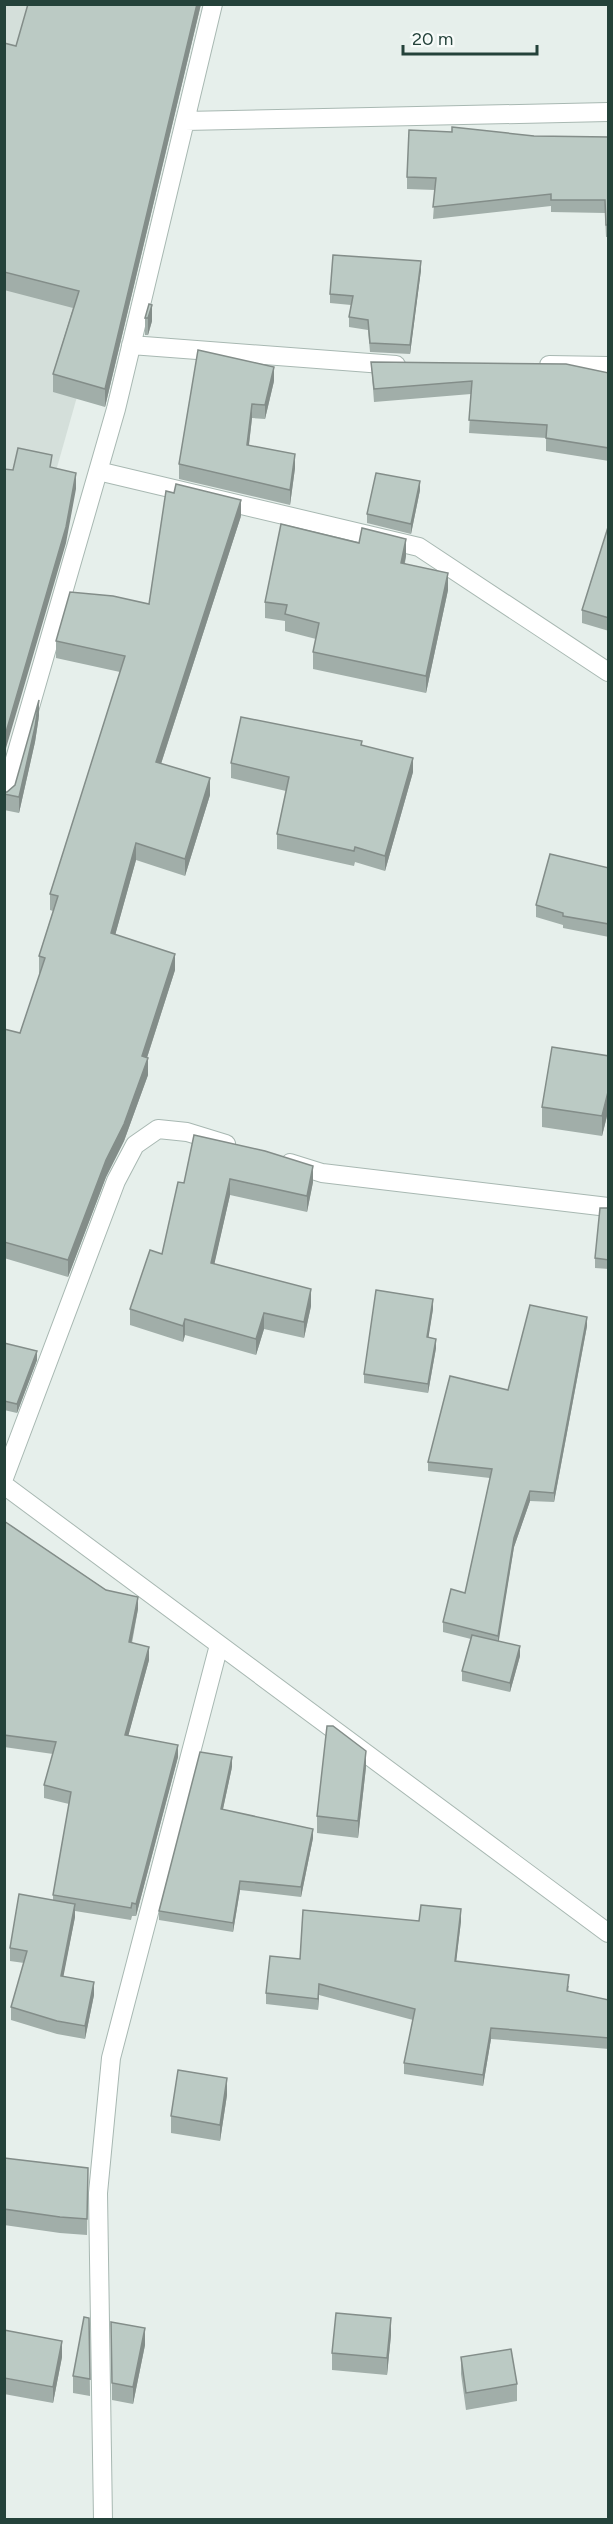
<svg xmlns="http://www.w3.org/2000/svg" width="613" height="2524" viewBox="0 0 613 2524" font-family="Figtree,sans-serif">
<rect width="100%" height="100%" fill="#e6efeb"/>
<path fill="#d4dfda" d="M5 5H188L5 651Z"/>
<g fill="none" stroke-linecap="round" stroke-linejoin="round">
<defs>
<path id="minor" d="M185 121 608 112
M131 345 396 365
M549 365 608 366
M98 471 419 547 608 672
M4 797 116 409 213 4
M290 1163 322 1173 608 1207
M4 1478 116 1181 135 1145 158 1129 187 1132 226 1144
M4 1485 608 1933
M103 2520 98 2193 111 2058 219 1645"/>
</defs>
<use href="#minor" stroke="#a8b8b2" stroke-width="20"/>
<use href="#minor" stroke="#fff" stroke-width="18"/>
</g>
<path fill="#a1aea9" d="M201 4 105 407 53 392V374L73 308 4 290V43L16 46Z
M534 136 609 137V237H606L605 213 551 212V206L433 219 435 190 407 189V177Z
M421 270 410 354 370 352 368 330 349 327V317L351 305 330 303V294Z
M149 304 152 321 148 335H145V318Z
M371 362 609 373V461L546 451V438L469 433 471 394 374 402Z
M274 381 265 419 252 418 249 445 295 468 290 505 179 479V464Z
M420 490 411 534 367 523V514Z
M241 516 161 764 210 795 185 876 136 860 115 935 175 970 147 1058 148 1075 124 1141 106 1177 68 1277 4 1258V1029L20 1033 40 973H39V956L53 911 50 910V894L120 672 56 658V641L149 604Z
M609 524V631L582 623V610Z
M406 556 405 563 448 590 426 693 313 669V652L316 639 285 631V621L265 618V602Z
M39 716 35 742 19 813 4 810V792H7L15 785Z
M362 745 413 772 385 871 355 862 354 866 277 849V834L286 791 231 778V763Z
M609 868V937L563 928V925L536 917V905Z
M609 1056V1108L602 1136 542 1127V1107Z
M194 1135 313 1182 307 1212 230 1195 214 1264 311 1306 304 1338 264 1329 256 1355 185 1335 183 1342 130 1325V1309L162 1254 184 1183Z
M609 1208V1269L595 1268V1258L607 1209Z
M433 1309 428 1338 436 1348 428 1393 364 1383V1374Z
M587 1326 554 1502 530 1501 514 1547 498 1641 520 1656 510 1692 462 1681V1671L471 1639 443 1632V1622L465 1593 490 1478 428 1471V1462L508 1390Z
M4 1343 37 1360 17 1413 4 1410Z
M4 1521 106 1590 138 1609 132 1643 149 1660 128 1736 178 1757 136 1916H132L131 1920 75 1911V1917L63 1976 94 1995 85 2039 57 2034 11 2020V2007L24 1963 10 1961V1948L53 1900V1895L69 1804 44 1798V1785L53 1754 4 1747Z
M232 1767 223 1809 313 1838 301 1897 240 1890 233 1932 159 1920V1911Z
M366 1767 358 1838 317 1833V1816Z
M419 1921H461L456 1961 569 1986 568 1992 609 2000V2049L491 2039 483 2086 404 2074V2063L413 2020 319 1995 318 2010 266 2004V1993L300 1959Z
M609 2061V2081H607V2070Z
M227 2095 220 2141 171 2133V2116Z
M4 2158 88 2168 87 2235 60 2233 4 2225Z
M89 2318 90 2396 73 2393V2376Z
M111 2322 145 2345 133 2404 112 2400Z
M4 2330 62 2357 53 2403 4 2394Z
M391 2335 387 2375 332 2370V2353Z
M461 2357 517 2384V2401L466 2410 461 2374Z"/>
<path fill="#838d89" d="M197 4H201L105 407V389Z
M421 261V270L410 354V345Z
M152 305V321L148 335V318Z
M274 367V381L265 419V405Z
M252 404V418L247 460V445Z
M295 454V468L290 505V490Z
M76 473V489L66 543 4 755V739Z
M420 481V490L411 534V524Z
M241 500V516L156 779V762Z
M406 539V556L401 579V563Z
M448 573V590L426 693V676Z
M39 700V716L35 742 19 813V797Z
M413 758V772L385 871V856Z
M210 778V795L185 876V859Z
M136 843V860L111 950V933Z
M175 954V970L142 1073V1056Z
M148 1058V1075L124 1141 106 1177 68 1277V1260L106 1160Z
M609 1088V1108L602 1136V1116Z
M313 1166V1182L307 1212V1196Z
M230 1179V1195L211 1279V1263Z
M311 1289V1306L304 1338V1322Z
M433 1299V1309L427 1347V1337Z
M264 1313V1329L256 1355V1339Z
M587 1317V1326L554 1502V1493Z
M185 1319V1335L183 1342V1326Z
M436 1339V1348L428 1393V1384Z
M37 1351V1360L17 1413V1404Z
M530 1491V1501L514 1547 498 1646V1636L514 1538Z
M138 1597V1609L129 1654V1642Z
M520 1646V1656L510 1692V1683Z
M149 1647V1660L125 1748V1735Z
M178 1745V1757L136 1916V1904Z
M366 1751V1767L358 1838V1821Z
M232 1757V1767L221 1818V1809Z
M313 1829V1838L301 1897V1887Z
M240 1881V1890L233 1932V1923Z
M75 1904V1917L61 1989V1976Z
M461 1909V1921L455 1972V1961Z
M94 1982V1995L85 2039V2026Z
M319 1984V1995L318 2010V1999Z
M491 2028V2039L483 2086V2075Z
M227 2078V2095L220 2141V2125Z
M391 2318V2335L387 2375V2358Z
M145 2328V2345L133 2404V2387Z
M62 2341V2357L53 2403V2387Z"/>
<path fill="#bbcac4" stroke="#838d89" stroke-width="1.5" d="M28 4H197L105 389 53 374 79 291 4 272V43L16 46Z
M452 127 534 136 609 137V225H606L605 200H551V194L433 207 436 178 407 177 409 130 452 132Z
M333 255 421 261 410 345 370 343 368 320 349 317 353 296 330 294Z
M149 304 152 305 148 318H145Z
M198 350 274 367 265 405 252 404 247 445 295 454 290 490 179 464Z
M371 362 566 364 609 373V448L546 438 547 425 469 420 472 381 374 389Z
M18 448 52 455 50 467 76 473 66 527 4 739V469L13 470Z
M376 473 420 481 411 524 367 514Z
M176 484 241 500 156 762 210 778 185 859 136 843 111 933 175 954 142 1056 148 1058 124 1124 106 1160 68 1260 4 1242V1029L20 1033 45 958 39 956 58 896 50 894 125 656 56 641 70 592 113 596 149 604 166 491 174 493Z
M281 524 359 543 362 528 406 539 401 563 448 573 426 676 313 652 319 623 285 614 287 605 265 602Z
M609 524V618L582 610Z
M39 700 35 727 19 797 4 794V792H7L15 785Z
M241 717 362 741 361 745 413 758 385 856 355 847 354 851 277 834 289 777 231 763Z
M550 854 609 868V924L563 916V913L536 905Z
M552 1047 609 1056V1088L602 1116 542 1107Z
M194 1135 265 1151 313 1166 307 1196 230 1179 211 1263 311 1289 304 1322 264 1313 256 1339 185 1319 183 1326 130 1309 150 1250 162 1254 178 1182 184 1183Z
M600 1208H609V1260L595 1258Z
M376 1290 433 1299 427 1337 436 1339 428 1384 364 1374Z
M530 1305 587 1317 554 1493 530 1491 514 1538 498 1636 443 1622 451 1589 465 1593 492 1469 428 1462 450 1376 508 1390Z
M4 1343 37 1351 17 1404 4 1401Z
M4 1521 106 1590 138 1597 129 1642 149 1647 125 1735 178 1745 136 1904 132 1903 131 1908 53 1895 71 1792 44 1785 56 1742 4 1735Z
M472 1635 520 1646 510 1683 462 1671Z
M327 1726H333L366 1751 358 1821 317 1816Z
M200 1752 232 1757 221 1809 313 1829 301 1887 240 1881 233 1923 159 1911Z
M19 1894 75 1904 61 1976 94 1982 85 2026 57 2021 11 2007 27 1951 10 1948Z
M421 1905 461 1909 455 1961 569 1975 567 1991 609 2000V2038L491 2028 483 2075 404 2063 415 2009 319 1984 318 1999 266 1993 270 1956 300 1959 303 1910 419 1921Z
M178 2070 227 2078 220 2125 171 2116Z
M4 2158 88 2168 87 2219 60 2217 4 2209Z
M336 2313 391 2318 387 2358 332 2353Z
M84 2317 89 2318 90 2379 73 2376Z
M111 2322 145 2328 133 2387 112 2383Z
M4 2330 62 2341 53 2387 4 2378Z
M511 2349 517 2384 466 2393 461 2357Z"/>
<rect width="613" height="2524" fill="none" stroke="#24423a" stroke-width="12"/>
<path d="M403 45v9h134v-9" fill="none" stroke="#24423a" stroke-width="3"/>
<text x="412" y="45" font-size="18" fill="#24423a" stroke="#f7fbf9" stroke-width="4.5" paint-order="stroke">20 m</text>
</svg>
